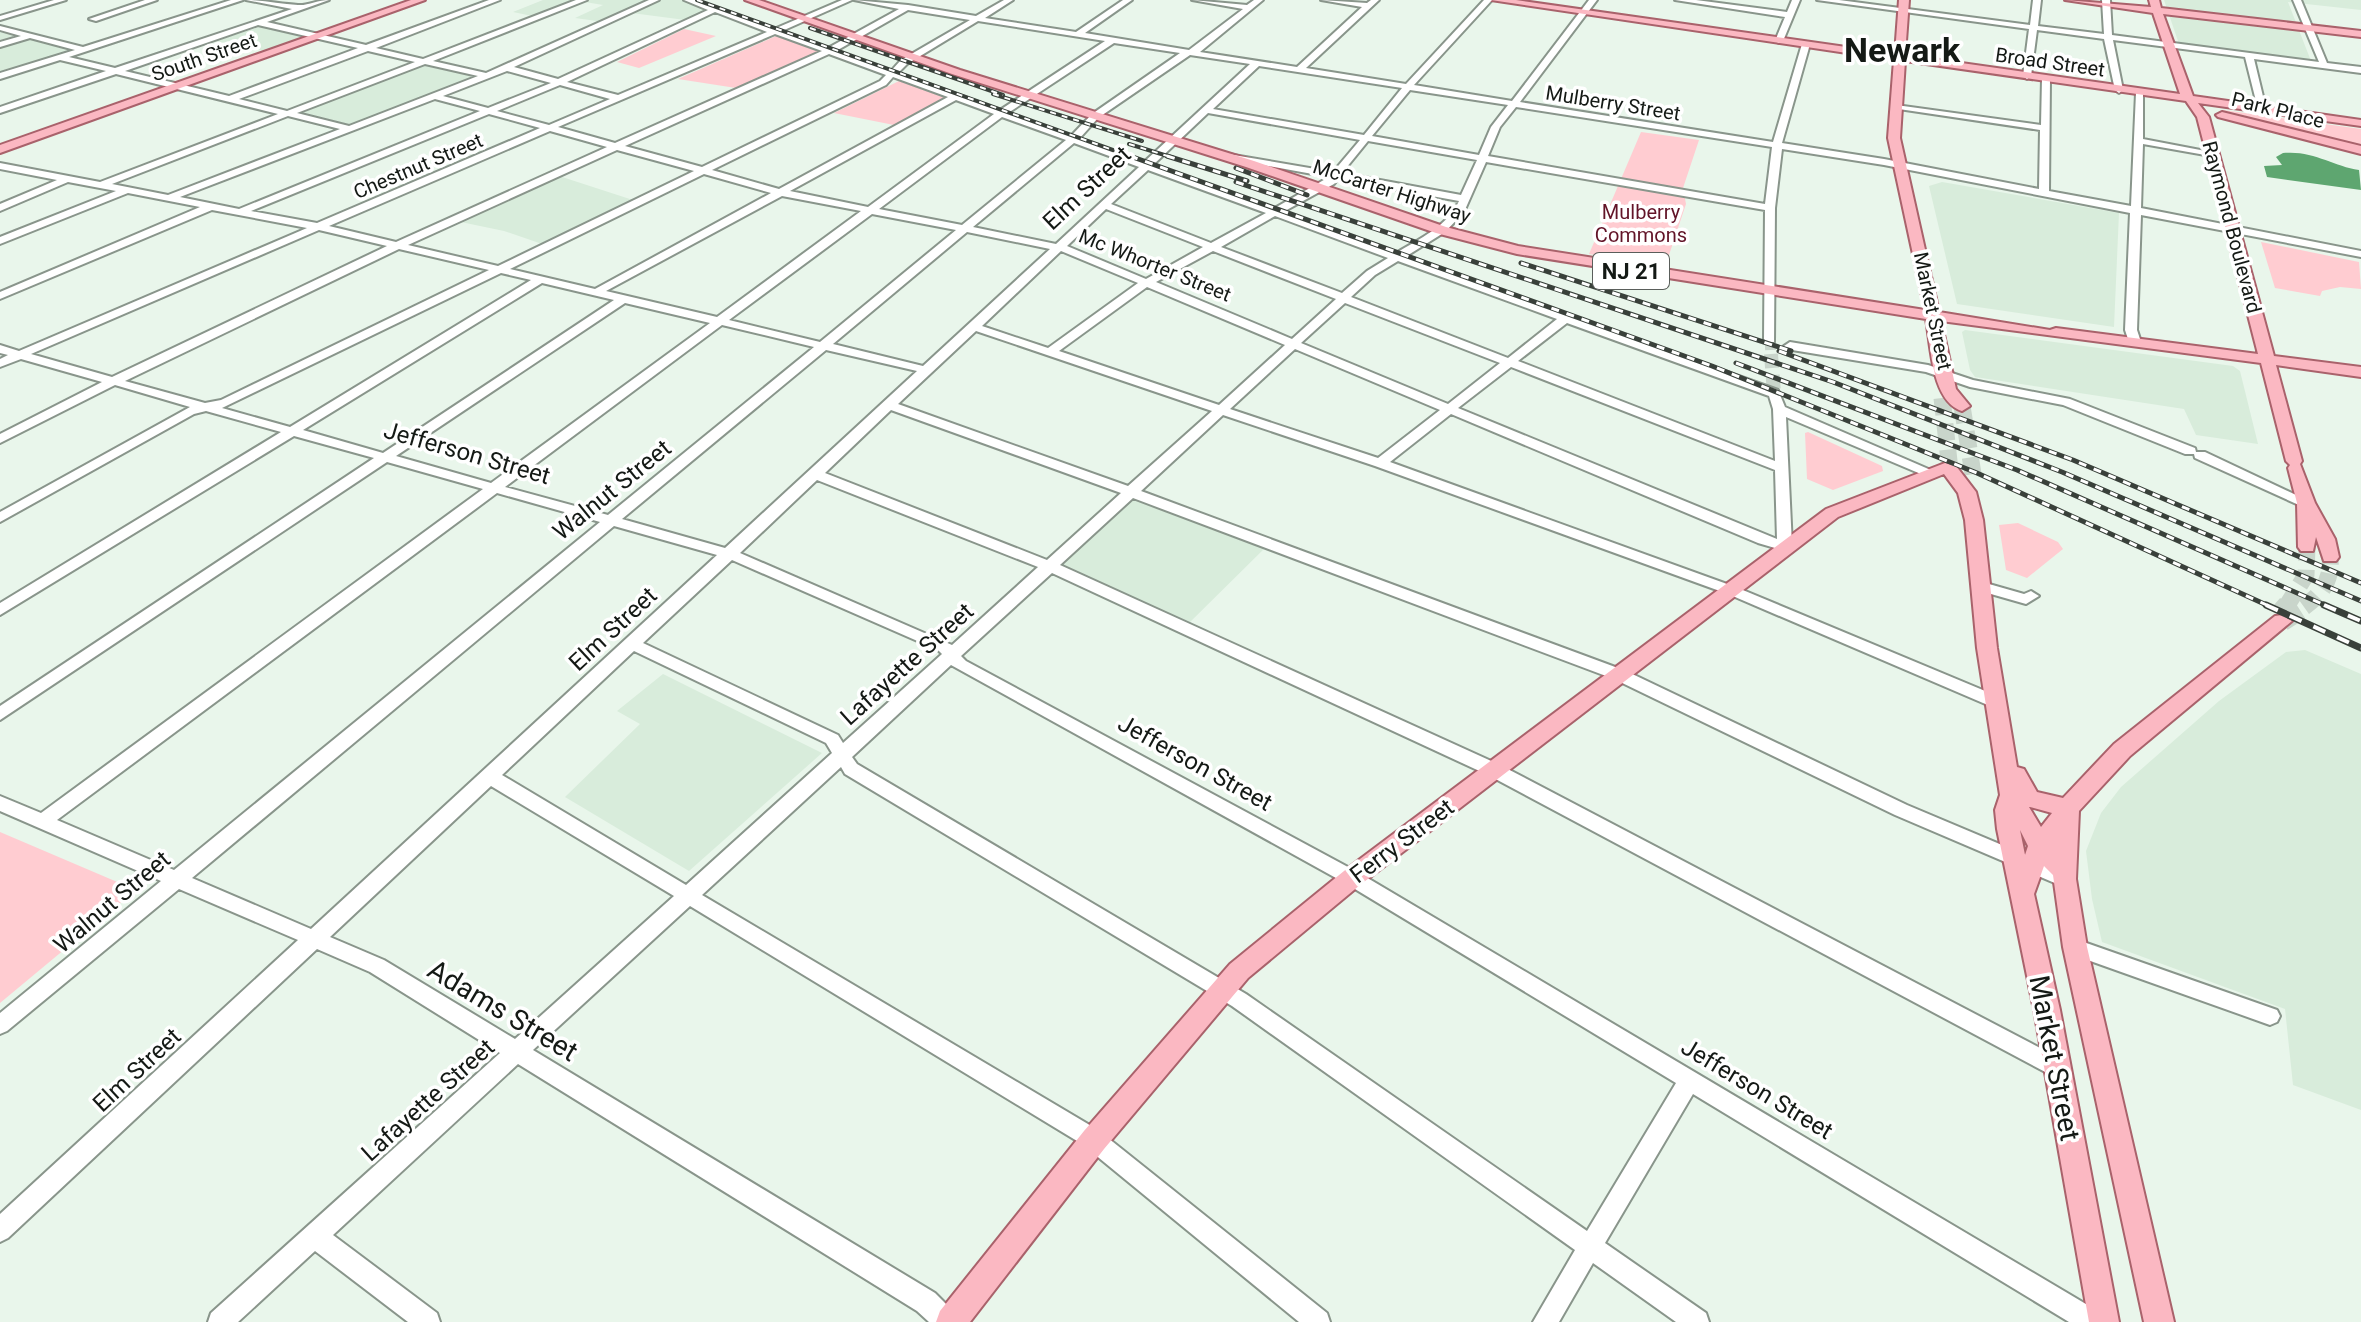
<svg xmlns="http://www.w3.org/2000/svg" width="2361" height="1322" viewBox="0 0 2361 1322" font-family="Roboto,sans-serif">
<rect width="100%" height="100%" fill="#e9f6eb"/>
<path fill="#d8ecdb" d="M543 0H685L715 11 693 21 624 12 604 22 575 18 603 5 579 1 537 17 513 12Z
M2164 0H2361V10L2288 2 2311 61 2179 44Z
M265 25 313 37 270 52 216 41Z
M0 28 84 49 0 76Z
M422 65 476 77 352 125 300 112Z
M556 175 636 201 545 245 504 231 456 221Z
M1942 182 2119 213 2114 327 1957 304 1929 186Z
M1965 330 2233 366 2240 371 2258 444 2196 435 2184 409 1975 377 1970 370 1962 332Z
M1131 492 1267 546 1184 628 1049 566Z
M2305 650 2361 674V1110L2293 1085 2285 1009 2102 942 2092 899 2086 851 2101 813 2121 787 2219 701 2286 652Z
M663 674 822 753 689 871 565 797 640 724 617 711Z"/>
<path fill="#ffccd1" d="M684 29 716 36 639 68 617 62Z
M776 36 820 51 736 88 678 79Z
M899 81 946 98 894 125 834 113Z
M2223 110 2361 129V146L2224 112Z
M1641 132 1699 140 1683 188 1686 204 1665 267 1589 254Z
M2261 242 2359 262 2361 289 2340 287 2322 291 2320 296 2275 288Z
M1808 432 1882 466 1883 471 1833 490 1807 479 1805 433Z
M2018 523 2058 542 2063 549 2027 578 2006 570 1999 525Z
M0 832 136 890 0 1003Z"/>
<path fill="#5ea670" d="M2283 153C2313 150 2333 166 2359 170L2361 190 2267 177 2264 166 2282 165 2276 157Z"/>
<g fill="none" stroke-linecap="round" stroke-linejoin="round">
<path stroke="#c9d5cb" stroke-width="11" stroke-dasharray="11 5" stroke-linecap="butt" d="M1770 339 1771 356"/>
<path stroke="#c9d5cb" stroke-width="14" stroke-dasharray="14 7" stroke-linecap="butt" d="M1771 354 1774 393"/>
<path stroke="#c9d5cb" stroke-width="17" stroke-dasharray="17 9" stroke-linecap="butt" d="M1942 398 1950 470
M1962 406 1974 480
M2286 607 2306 575 2307 547
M2304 607C2322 594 2332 580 2330 557"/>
<path stroke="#c9d5cb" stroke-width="21" stroke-dasharray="21 11" stroke-linecap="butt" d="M2281 613 2288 605
M2282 621 2307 605"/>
<defs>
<path id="minor" d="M54 0H66L0 20V16Z
M145 0H157L96 21 89 19Z
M231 0H243L69 57 115 68 292 9 246 0C264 0 280 4 298 5 307 6 318 0 329 0L267 22 366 45 489 0H500L376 48 423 59 576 0H587L433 61 486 73 649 0H659L514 67 558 79 708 10 684 0H695L774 29 842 0H852L782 31 828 48 899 9 854 0 908 5 976 16 1004 0H1013L985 18 1076 32 1123 0H1132L1085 33 1189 50 1243 9 1192 0 1247 5 1254 0H1263L1200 52 1297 67 1362 7 1321 0 1367 3 1371 0H1379L1306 68 1406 84 1484 0H1492L1414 85 1512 101 1589 0H1597L1520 102 1773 142 1802 44 1806 42 1810 44 1782 143 1884 159 2039 189 2040 130 1892 108 1896 105 2041 125 2042 79 2046 76 2050 79 2049 191 2131 206 2136 93 2143 91V139L2216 153 2211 156 2143 144 2141 208 2361 251V257L2141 215 2137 330 2141 342 2135 346 2129 342 2125 330 2130 213 1884 165 1782 149 1775 208 1774 342H1766L1764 339 1765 210 1486 162 1464 212 1445 232 1405 257 1778 390 1785 407 1940 474 1933 478 1928 477 1786 417 1792 546 1785 551 1758 543 1451 414 1390 462 1738 588 2002 698 2004 702 2002 706H1990L1728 594 1375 466 1223 415 1141 491 1626 671 1907 805 2071 874 2073 879 2071 884 2064 887 2057 884 1895 815 1614 679 1133 498 1060 565 1500 765 2063 1060 2067 1067 2063 1074 2056 1077 2049 1074 1488 775 1052 573 961 656 966 661 1359 873 2101 1313 2104 1322H2069L1693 1094 1605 1243 1706 1313 1709 1322H1676L1593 1263 1559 1322H1533L1575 1250 1232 1006 845 774 841 767 702 895 1098 1130 1327 1313 1330 1322H1299L1082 1144 690 906 533 1050 935 1293 955 1313 958 1322H929L917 1311 518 1064 333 1235 437 1313 440 1322H408L315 1251 238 1322H208L211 1313 500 1053 370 972 317 949 8 1238 0 1242V1214L298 940 179 889 7 1031 0 1034V1013L161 881 0 811V796L41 813 483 489 387 462 0 720V706L374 458 294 436 0 615V603L281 432 206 411 194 414 0 522V512L190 407 115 385 0 443V434L102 382 21 359 0 367V359L8 355 0 353V345L19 351 307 228 212 210 0 299V292L200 207 128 193 0 244V237L116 191 68 182 0 211V204L57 180 0 169V163L100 182 278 114 116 74 0 113V107L106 71 60 60 0 79V73L75 50 30 38 0 47V42L21 36 0 30V26L83 47ZM908 10 970 20 901 60 891 71 836 51ZM715 12 767 32 618 95 567 82ZM978 21 1105 41 1000 110 898 73 907 64ZM258 25 358 48 229 96 125 71ZM775 34 822 51 615 143 558 127ZM1114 43 1180 53 1092 114 1071 136 1008 113ZM368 51 415 62 287 111 239 99ZM829 54 886 75 880 81 702 167 625 146ZM1190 55 1250 64 1144 162 1079 139 1098 118ZM425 64 478 76 349 126 297 113ZM1259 66 1402 88 1364 135 1213 109ZM507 71 551 83 488 108 443 96ZM893 77 948 97 779 189 712 170 886 85ZM560 85 610 99 549 125 497 111ZM1410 90 1508 105 1491 127 1479 155 1372 136ZM435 99 480 111 239 209 180 197ZM956 100 994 114 868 207 790 191ZM1516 107 1772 147 1765 204 1488 156 1500 127ZM1208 113 1360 140 1333 172 1216 152V156L1219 157 1329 177 1273 209 1153 165ZM489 114 540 128 317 223 251 211ZM288 116 340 129 168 195 112 184ZM1002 117 1066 140 962 225 879 209ZM550 131 607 147 396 242 329 226ZM1368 141 1477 160 1461 195 1342 173ZM1074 143 1139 167 1056 244 973 227ZM617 150 694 171 498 266 408 245ZM1148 170 1266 213 1211 243 1111 204ZM704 174 771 193 595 289 510 269ZM1338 179 1459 201C1448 226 1419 239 1396 253L1283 212 1334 184ZM782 196 861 211 717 317 606 291ZM1106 209 1203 247 1146 279 1067 246ZM872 214 956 230 820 342 729 320ZM1275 216 1388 258 1367 271 1342 293 1221 247ZM319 230 387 246 112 377 31 354ZM967 232 1050 249 923 366 833 344ZM399 249 489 270 221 400 205 403 125 381ZM1061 251 1138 283 1048 348 982 326ZM1213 251 1336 299 1292 339 1156 282ZM1398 261 1557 319 1508 358 1351 297 1375 275ZM501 273 531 280 290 427 222 408ZM542 283 614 300 383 453 303 430ZM1147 287 1285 345 1219 405 1059 351ZM625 303 710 323 491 483 396 456ZM1345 303 1500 363 1448 404 1301 343ZM1567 323 1769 396 1773 409 1775 461 1518 361ZM722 325 814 347 608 515 505 487ZM976 331 1212 411 1128 486 898 404ZM1295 349 1440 410 1378 458 1230 409ZM826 350 917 371 725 548 622 519ZM1511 367 1775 470 1777 539 1458 408ZM891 410 1121 493 1047 560 825 473ZM817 480 1038 567 952 645 740 553ZM497 493 600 522 174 870 57 820ZM614 526 717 555 311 929 192 878ZM732 560 938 650 942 654 843 743 838 735 643 643ZM634 651 826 743 832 753 686 885 502 775ZM951 665 1345 883 1676 1083 1587 1231 1246 994 857 764 852 757ZM491 786 674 896 515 1039 384 960 330 937Z
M1675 0H1696L1787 12 1792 0H1800L1783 41 1779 43 1775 41 1785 17Z
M1817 0H1839L2030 25 2033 0H2041L2038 26 2104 34 2102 0H2110L2112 35 2319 62 2293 0H2301L2327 63 2361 67V73L2254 59 2266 109 2262 112 2258 109 2245 57 2113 40 2123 90 2119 93 2115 90 2104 39 2037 30 2031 76 2027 79 2023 76 2029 29Z
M1790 342 1928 365 1973 380 2070 399 2195 448 2196 452H2205L2313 503 2306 507 2301 506 2195 458 2194 454H2185L2063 405 1970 387 1926 372 1786 349 1784 346Z
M1982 582 2024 594 2031 591 2039 596 2026 604 1977 590 1974 587 1977 584Z
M2075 939 2277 1010 2280 1016 2277 1022 2270 1025 2068 953 2065 947 2068 941Z"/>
<path id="major" d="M411 0H425L0 153V145Z
M745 0H759L960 70 1254 161 1446 227 1518 246 1925 310 1888 138 1894 60 1491 0H1516L1895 54 1899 0H1909L1905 55 2180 94 2153 13 2065 0 2151 7 2149 0H2159L2161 8 2361 31V37L2163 14 2193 96 2361 120V126L2198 103 2209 117 2274 356 2361 367V377L2276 365 2302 461 2300 464 2315 503 2335 539 2339 557 2336 561H2324L2316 537 2313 551H2301L2298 547 2297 503 2288 468 2290 465 2286 461 2261 363 1941 321 1956 389 1970 406 1962 411C1931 401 1931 345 1926 319L1517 254 1436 233 1246 167 952 74ZM1905 61 2186 101 2197 117 2258 354 2056 328 2050 330 1939 312 1900 138Z
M2222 112 2361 146V154L2218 117 2216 115Z
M1945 463 1956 466 1976 492 1983 520 1997 648 2017 767 2024 769 2037 792 2063 798 2114 744 2275 616 2282 615 2292 621 2130 756 2079 811 2076 879 2087 947 2174 1322H2144L2063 947 2053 875 2044 866 2034 894 2060 1010 2119 1322H2089L2034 1010 1997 829 1995 810 2000 795 1977 648 1965 520 1958 493 1944 474 1838 517 1360 885 1248 978 1104 1149 970 1322H936L940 1311 1084 1131 1230 964 1344 871 1826 509ZM2029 807H2030L2052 813 2041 827ZM2020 830 2028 846 2025 855Z"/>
</defs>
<use href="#minor" stroke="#89958b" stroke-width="4"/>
<use href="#major" stroke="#a9626b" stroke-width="4"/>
<use href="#minor" fill="#fff" fill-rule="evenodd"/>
<use href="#major" fill="#fbb8c2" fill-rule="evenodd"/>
<defs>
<path id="rail-far2" d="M697 0 1135 158
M810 28 1003 95
M993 94 1142 141
M1129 144 1174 158"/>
<path id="rail-far1" d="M1130 156 1712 366 1977 473 2271 607
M1167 156 1247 181
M1236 168 1307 195
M1236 182 1833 382 2062 472 2361 601
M1521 263 1791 351
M1779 351 2073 460 2361 583
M1736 363 2017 470 2329 607"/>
<path id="rail" d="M2266 605 2361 648
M2324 605 2361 621"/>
</defs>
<use href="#rail-far2" stroke="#39403a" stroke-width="4"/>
<use href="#rail-far1" stroke="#39403a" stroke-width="5"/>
<use href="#rail" stroke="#39403a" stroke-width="7"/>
<use href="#rail-far2" stroke="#fff" stroke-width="2" stroke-dasharray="6" stroke-linecap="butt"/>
<use href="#rail-far1" stroke="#fff" stroke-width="3" stroke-dasharray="8" stroke-linecap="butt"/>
<use href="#rail" stroke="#fff" stroke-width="4" stroke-dasharray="13" stroke-linecap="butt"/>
</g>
<g text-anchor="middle" stroke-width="7" stroke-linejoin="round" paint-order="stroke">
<g font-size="20" fill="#141915" stroke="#fff">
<text transform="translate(204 57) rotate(-19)" y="7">South Street</text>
<text transform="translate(2050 62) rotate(8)" y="7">Broad Street</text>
<text transform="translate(1613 103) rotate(9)" y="7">Mulberry Street</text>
<text transform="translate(2278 110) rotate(14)" y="7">Park Place</text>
<text transform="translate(418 166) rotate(-23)" y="7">Chestnut Street</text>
<text transform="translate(1392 191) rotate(18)" y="7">McCarter Highway</text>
<text transform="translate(2232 227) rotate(75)" y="7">Raymond Boulevard</text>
<text transform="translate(1155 265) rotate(22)" y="7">Mc Whorter Street</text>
<text transform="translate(1933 311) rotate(78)" y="7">Market Street</text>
</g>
<g font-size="20" fill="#621428" stroke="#fff">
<text x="1641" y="219">Mulberry<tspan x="1641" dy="23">Commons</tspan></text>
</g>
<rect fill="#fff" stroke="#5a5e5b" stroke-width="2" x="1593" y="253" width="76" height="36" rx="6"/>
<g font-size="22" font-weight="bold" fill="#141915">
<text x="1631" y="279">NJ 21</text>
</g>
<g font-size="24" fill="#141915" stroke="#fff">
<text transform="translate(1087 188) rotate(-43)" y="8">Elm Street</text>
<text transform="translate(467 453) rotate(16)" y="8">Jefferson Street</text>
<text transform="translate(612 490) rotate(-39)" y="8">Walnut Street</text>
<text transform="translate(613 629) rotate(-43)" y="8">Elm Street</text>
<text transform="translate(907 664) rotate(-42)" y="8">Lafayette Street</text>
<text transform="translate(1195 763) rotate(29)" y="8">Jefferson Street</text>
<text transform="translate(1402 841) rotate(-37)" y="8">Ferry Street</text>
<text transform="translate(112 902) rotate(-40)" y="8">Walnut Street</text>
<text transform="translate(137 1070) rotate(-43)" y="8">Elm Street</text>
<text transform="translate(1757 1089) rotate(31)" y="8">Jefferson Street</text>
<text transform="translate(428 1100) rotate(-42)" y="8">Lafayette Street</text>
</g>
<g font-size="28" fill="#141915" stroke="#fff">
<text transform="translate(503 1010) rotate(31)" y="10">Adams Street</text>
<text transform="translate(2055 1058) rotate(79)" y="10">Market Street</text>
</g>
<g font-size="34" font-weight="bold" fill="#141915" stroke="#fff">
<text x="1902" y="62">Newark</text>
</g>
</g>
</svg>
